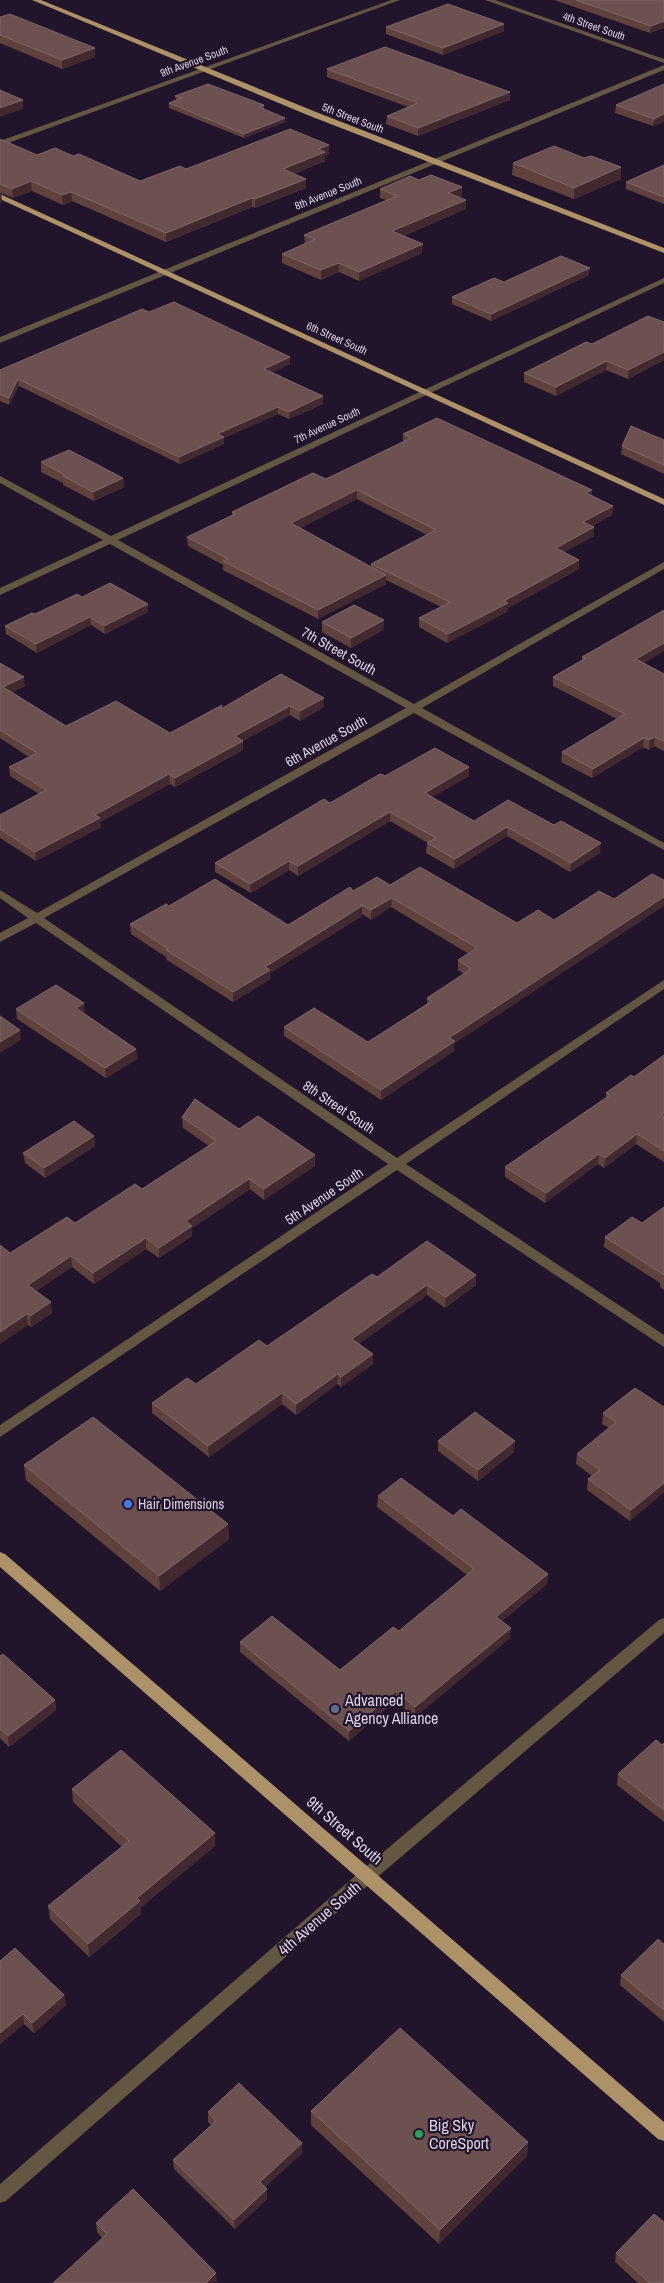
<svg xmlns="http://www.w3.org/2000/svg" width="664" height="2283" viewBox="0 0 664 2283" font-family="'Archivo Narrow',sans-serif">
<rect width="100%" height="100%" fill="#21142b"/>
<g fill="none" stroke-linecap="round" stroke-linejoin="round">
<path fill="#635642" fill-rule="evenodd" d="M391 0H400L0 146V141Z
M485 0H495L664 59V63Z
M664 65V70L0 343V337Z
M664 278V283L118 540 414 704 664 562V569L422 708 664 843V850L414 713 44 918 397 1158 664 980V989L406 1164 664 1335V1347L397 1170 0 1437V1425L388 1164 36 923 0 942V933L28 918 0 898V890L37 913 406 708 110 544 0 595V588L103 540 0 483V476L111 536Z
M664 1618V1633L374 1880 6 2201 0 2203V2184L362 1870 659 1620Z"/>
<path fill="#ad9168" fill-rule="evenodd" d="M32 0H41L316 112 664 248V253L310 116Z
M0 194 664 499V505L0 199Z
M0 1552 5 1554 664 2122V2141L658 2139 0 1567Z"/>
</g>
<path fill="#5f423e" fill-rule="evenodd" d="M554 0H664V28L650 33Z
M0 17 95 48V57L62 69 0 43Z
M386 27 504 31 443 55 386 34Z
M327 69 510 100 418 136 386 124 387 116 408 107 327 77Z
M664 84V122L653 126 615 113 616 105Z
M175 96 264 105V109L285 122 244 138 169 108V103L176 100Z
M0 139 37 155 73 156 140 181 186 169 329 154 325 156V161L294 174 306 188 255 208 252 207 166 242 72 201 63 205 32 191 13 198 1 193 2 202 0 203Z
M513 163 621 179 574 199 512 175Z
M664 165V204L626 189V182Z
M419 180 462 187V196L459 197 466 209 403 236 422 253 359 281 339 272 321 280 282 263V254L305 244 304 235 386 200 380 198V189Z
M589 275 491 321 452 304V297L504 282Z
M149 312 290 357V364L272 372 323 396V404L289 419 278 414 224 438V444L180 464 19 386 9 405 0 401V370Z
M664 322V360L628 379 606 370 556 396 524 382V373Z
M403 434 592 490 591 496 613 506 612 515 592 526 594 527V536L564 552 579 560V569L508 608 507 612 447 643 419 627V618L441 607 386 580V584L318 619 223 570V565L188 546 187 537 232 515V512L326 479 403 442ZM357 499 427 535 371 564V567L300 528Z
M664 440V474L621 454 622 446Z
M41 462 123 478 124 487 94 501 63 485V483L41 472Z
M82 597 148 612 105 634 91 625 37 653 6 634 5 626Z
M384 620 383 630 351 648 322 632V622Z
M582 657 644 663 664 674V751L654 746 649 750 643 747 592 778 561 762 562 752 617 719 553 686V677L582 660Z
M0 663 25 686 12 692 66 726 170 733 222 708 281 674 324 707 300 721 290 715 243 741V750L175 787 170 784 100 822 101 827 36 861 0 838V815L39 794 10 776 9 767 29 757 0 738Z
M385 776H469L432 797 474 821 508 800 600 853 570 872 507 836 454 869 426 853 427 843H428L390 821 298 876 289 870 251 893 215 872V863L330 803Z
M390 885 517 923 454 1044V1051L381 1100 284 1036V1027L368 1042 427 1004V998L464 974 458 970V960L469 954 391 907 371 920 362 914V916L270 973V979L233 1002 167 960 166 957 131 934 130 924 169 906 288 925 353 891Z
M16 1009 85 1014 136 1049 137 1059 106 1078 17 1019Z
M664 1055V1162L636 1144 604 1168 598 1164 545 1203 505 1177V1167L606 1098V1093L634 1077Z
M182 1117 239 1129 315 1155V1166L264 1200 250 1189 192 1228V1236L159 1258 146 1249 94 1284 72 1267 36 1291 52 1313 31 1327 28 1325 0 1344V1245L10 1253 75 1223 142 1189 209 1146 183 1128Z
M94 1136 95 1146 45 1178 25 1163 23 1153Z
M664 1207V1290L660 1287V1283L604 1247 605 1237 642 1223Z
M476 1275V1285L445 1308 427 1295 359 1344 373 1354V1364L341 1387 337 1384 296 1415 282 1404 209 1457 152 1413V1403L196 1384 267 1346 377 1277Z
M664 1407V1492L630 1521 587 1490 588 1479 592 1476 576 1464 577 1454 609 1428 602 1424 603 1413Z
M438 1441 514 1452 478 1481 438 1451Z
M24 1465 228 1524 229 1539 160 1591 26 1480Z
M378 1496 453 1516 548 1574 547 1584 502 1621 510 1638 415 1717 395 1701 349 1741 240 1652V1642L340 1670 399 1631 467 1575 377 1507Z
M0 1656 55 1700 56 1710 9 1747 0 1738Z
M664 1743V1822L617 1785 618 1774Z
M72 1789 215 1846 140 1908 141 1914 89 1957 50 1919 48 1906 122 1847 73 1802Z
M664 1944V2022L620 1985 621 1975Z
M0 1961 64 1995 66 2005 34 2033 24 2024 0 2044Z
M311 2111 528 2142 527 2156 439 2244 311 2125Z
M208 2112 302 2153 265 2187 267 2189V2199L235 2229 174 2169 173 2160 211 2125 208 2122Z
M96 2223 217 2282 102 2238 97 2232Z
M616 2253 664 2283H638L615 2262Z"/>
<path fill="#41292f" d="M664 21V28L650 33 651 26Z
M504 24V31L443 55V48Z
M95 48V57L62 69V60Z
M510 92V100L418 136V128Z
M23 100V109L0 117V108Z
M664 114V122L653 126 654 119Z
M285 118V122L244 138V134Z
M329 145V154L325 156V161L283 178V169L318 149Z
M621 167V179L574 199V188Z
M306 179V188L255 208V199Z
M31 181 32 191 13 198 12 189Z
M462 187V196L448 201V193Z
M71 192 72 201 63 205 62 195Z
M0 193H1L2 202 0 203Z
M252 198V207L166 242V233Z
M466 200V209L392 240V231Z
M423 244 422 253 359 281V272Z
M339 263V272L321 280V270Z
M590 268 589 275 491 321V314Z
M664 352V360L628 379V370Z
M290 357V364L265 376 264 369Z
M607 361 606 370 556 396V387Z
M18 379 19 386 9 405V398Z
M323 396V404L289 419V412Z
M278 407V414L224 438V444L180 464 179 457 217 434Z
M123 478 124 487 94 501 93 492Z
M357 490V499L291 532V523Z
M592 490 591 499 586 493Z
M613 506 612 515 583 531V522Z
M594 527V536L555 557 556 548Z
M579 560V569L508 608 507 612 447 643 448 634 504 601Z
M386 575V584L318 619V610Z
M148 604V612L105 634 104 626Z
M90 617 91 625 37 653 36 644Z
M384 620 383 630 351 648V638Z
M664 643V651L635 669 636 659Z
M24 677 25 686 4 696 3 687Z
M324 698V707L300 721V711Z
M290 706V715L243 741V750L175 787V778L235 736Z
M655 737 654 746 649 750V740Z
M644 738 643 747 592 778 593 769Z
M469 767V776L424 802 425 793Z
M169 774 170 784 100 822 101 827 36 861 35 852 95 815Z
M390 812V821L298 876V866Z
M507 827V836L454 869 455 859Z
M601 843 600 853 570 872 571 863Z
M289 861V870L251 893 250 884Z
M664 897V906L454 1044V1051L381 1100V1090L449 1038Z
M392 898 391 907 371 920V910Z
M362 906V916L270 973V979L233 1002V992L265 967Z
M84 1003 85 1014 76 1008Z
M20 1030 21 1040 0 1053V1042Z
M136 1049 137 1059 106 1078 105 1068Z
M637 1134 636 1144 604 1168 605 1158Z
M94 1136 95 1146 45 1178 44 1168Z
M599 1154 598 1164 545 1203 546 1193Z
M315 1155V1166L264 1200V1189Z
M249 1179 250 1189 192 1228V1236L159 1258V1248L186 1221Z
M146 1238V1249L94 1284 93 1273Z
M71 1256 72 1267 29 1295 28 1285Z
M476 1275V1285L445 1308 446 1297Z
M427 1285V1295L352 1349V1339Z
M51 1302 52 1313 31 1327 30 1316Z
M27 1314 28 1325 0 1344V1332Z
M373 1354V1364L341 1387V1377Z
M338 1374 337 1384 296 1415V1404Z
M282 1393V1404L209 1457 208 1446Z
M515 1441 514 1452 478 1481V1470Z
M664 1483V1492L630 1521 631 1510Z
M228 1524 229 1539 160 1591 159 1576Z
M548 1574 547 1584 495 1627 496 1617Z
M511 1628 510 1638 415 1717V1707Z
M396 1691 395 1701 349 1741V1731Z
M55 1700 56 1710 9 1747 8 1736Z
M215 1833V1846L140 1908 141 1914 89 1957 88 1944 137 1898Z
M64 1995 66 2005 34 2033 32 2023Z
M23 2014 24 2024 0 2044V2033Z
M528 2142 527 2156 439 2244 440 2230Z
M302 2143V2153L260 2192V2182Z
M267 2189V2199L235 2229 234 2220Z
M216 2273 217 2282 206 2283Z"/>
<path fill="#6c5150" stroke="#7e6667" d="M576 0H664V21L651 26Z
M448 4 504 24 443 48 386 27Z
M10 14 95 48 62 60 0 35V17Z
M385 47 510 92 418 128 387 116 418 103 327 69Z
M208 84 264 105 259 107 285 118 244 134 169 103 182 98 175 96Z
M664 84V114L654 119 616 105Z
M0 90 23 100 0 108Z
M290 129 329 145 318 149 325 152 283 169 306 179 255 199 252 198 166 233 71 192 62 195 31 181 12 189 0 184V139L37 155 55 148 73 156 79 154 140 181 180 166 186 169Z
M554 146 584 158 591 156 621 167 574 188 513 163Z
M664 165V197L626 182Z
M431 175 462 187 448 193 466 200 392 231 423 244 359 272 339 263 321 270 282 254 315 239 304 235 397 196 380 189 410 176 419 180Z
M561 256 590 268 491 314 452 297 494 278 504 282Z
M174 302 290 357 264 369 323 396 289 412 278 407 217 434 224 437 179 457 18 379 9 398 0 394V370L142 309 149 312Z
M648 316 664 322V352L628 370 607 361 556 387 524 373 586 342 592 344Z
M437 418 592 490 586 493 613 506 583 522 594 527 556 548 579 560 504 601 508 603 448 634 419 618 450 602 371 564 436 530 357 490 291 523 386 575 318 610 223 561 228 559 187 537 235 514 232 512 313 473 326 479 411 438 403 434Z
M631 426 664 440V465L622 446Z
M69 450 123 478 93 492 63 476 65 475 41 462Z
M110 583 148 604 104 626 90 617 36 644 5 626 32 613 35 614 77 594 82 597Z
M354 605 384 620 351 638 322 622Z
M664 610V643L636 659 664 674V741L655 737 649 740 644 738 593 769 562 752 625 714 553 677 586 658 582 657Z
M0 663 24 677 3 687 66 726 116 701 170 733 222 705 221 709 281 674 324 698 300 711 290 706 235 736 243 741 175 778 169 774 95 815 100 818 35 852 0 829V815L46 790 9 767 37 753 0 730Z
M435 748 469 767 425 793 474 821 508 800 554 825 561 821 601 843 571 863 507 827 455 859 427 843 436 838 390 812 298 866 289 861 250 884 215 863 324 799 330 803 380 774 385 776Z
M420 867 517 923 538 910 554 920 599 891 614 899 652 874 664 880V897L449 1038 455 1041 381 1090 284 1027 314 1008 368 1042 432 1001 427 998 471 969 458 960 477 948 392 898 371 910 360 904 362 906 265 967 270 970 233 992 166 950 168 949 130 924 166 904 169 906 215 879 288 925 350 887 353 891 377 877 390 885Z
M56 985 84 1003 76 1008 136 1049 105 1068 16 1009Z
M0 1016 20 1030 0 1042Z
M664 1055V1113L661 1115 664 1117V1151L637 1134 605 1158 599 1154 546 1193 505 1167 610 1095 606 1093 631 1075 634 1077Z
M195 1099 239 1129 258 1116 315 1155 264 1189 249 1179 186 1221 192 1226 159 1248 146 1238 93 1273 71 1256 28 1285 51 1302 30 1316 27 1314 0 1332V1245L10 1253 67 1217 75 1223 135 1184 142 1189 216 1141 182 1117Z
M74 1121 94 1136 44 1168 23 1153Z
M664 1207V1275L605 1237 632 1217 642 1223Z
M427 1241 476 1275 446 1297 427 1285 352 1339 373 1354 341 1377 338 1374 296 1404 282 1393 208 1446 152 1403 187 1378 196 1384 259 1340 267 1346 372 1274 377 1277Z
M635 1388 664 1407V1483L631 1510 588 1479 600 1470 577 1454 616 1422 603 1413Z
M475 1412 515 1441 478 1470 438 1441Z
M93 1417 228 1524 159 1576 24 1465Z
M401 1478 453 1516 461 1509 548 1574 496 1617 511 1628 415 1707 396 1691 349 1731 240 1642 272 1616 340 1670 393 1627 399 1631 474 1569 378 1496Z
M3 1654 55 1700 8 1736 0 1729V1656Z
M656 1740 662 1745 664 1743V1810L618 1774Z
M121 1750 215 1833 137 1898 140 1901 88 1944 48 1906 129 1841 72 1789Z
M658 1939 664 1944V2010L621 1975Z
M15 1948 64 1995 32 2023 23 2014 0 2033V1961Z
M400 2028 528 2142 440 2230 311 2111Z
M239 2083 302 2143 260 2182 267 2189 234 2220 173 2160 216 2121 208 2112Z
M133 2189 216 2273 206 2283H53L107 2234 96 2223Z
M654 2214 664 2222V2283H650L616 2253Z"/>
<circle fill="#3f7fe0" stroke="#21142b" stroke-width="2" cx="128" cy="1504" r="5"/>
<circle fill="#5c6f8a" stroke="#21142b" stroke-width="2" cx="335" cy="1709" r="5"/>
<circle fill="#2e9e5b" stroke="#21142b" stroke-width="2" cx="419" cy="2134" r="5"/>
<g text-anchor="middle" stroke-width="4.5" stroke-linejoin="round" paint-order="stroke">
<g font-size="11" fill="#dad2e2" stroke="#21142b">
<text transform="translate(594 26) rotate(19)" y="4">4th Street South</text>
<text transform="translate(194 61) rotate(-20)" y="4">9th Avenue South</text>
<text transform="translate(353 118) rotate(21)" y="4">5th Street South</text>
<text transform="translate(328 193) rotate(-22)" y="4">8th Avenue South</text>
<text transform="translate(337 338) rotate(24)" y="4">6th Street South</text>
<text transform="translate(327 425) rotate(-25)" y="4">7th Avenue South</text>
</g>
<g font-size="14" fill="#dad2e2" stroke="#21142b">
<text transform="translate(339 651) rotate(29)" y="5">7th Street South</text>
<text transform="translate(326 741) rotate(-29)" y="5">6th Avenue South</text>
<text transform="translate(339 1107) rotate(34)" y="5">8th Street South</text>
<text transform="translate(324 1196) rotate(-34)" y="5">5th Avenue South</text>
</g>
<g font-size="14" fill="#dad2e2" stroke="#21142b" text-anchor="start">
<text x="138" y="1509">Hair Dimensions</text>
</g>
<g font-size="16" fill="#dad2e2" stroke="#21142b" text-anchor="start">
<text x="345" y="1706">Advanced<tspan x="345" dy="18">Agency Alliance</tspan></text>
<text x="429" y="2131">Big Sky<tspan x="429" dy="18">CoreSport</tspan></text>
</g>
<g font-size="16" fill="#dad2e2" stroke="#21142b">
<text transform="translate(345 1830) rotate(41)" y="6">9th Street South</text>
<text transform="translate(319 1918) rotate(-41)" y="6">4th Avenue South</text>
</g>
</g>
</svg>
